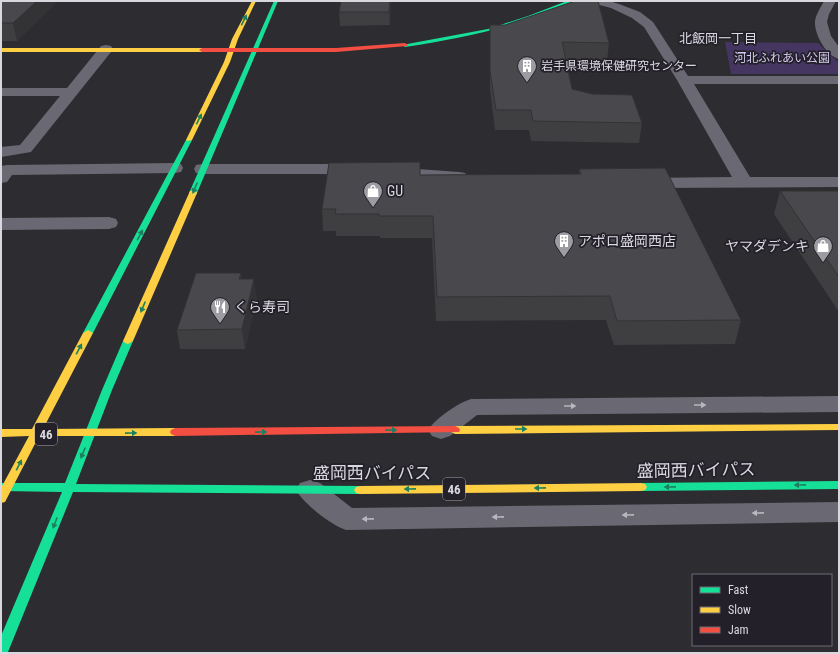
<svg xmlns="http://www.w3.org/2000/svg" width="840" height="654" viewBox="0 0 840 654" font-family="'Roboto Condensed','Noto Sans JP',sans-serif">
<rect width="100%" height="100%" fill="#2d2c31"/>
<path fill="#443661" d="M725 42 818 43 839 63V74H731Z"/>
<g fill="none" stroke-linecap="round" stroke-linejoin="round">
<path fill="#6a6872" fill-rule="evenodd" d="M590 1H609L619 4 640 12 653 22 688 76H839V84H694L750 177H839V187L643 188 637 187 634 183 637 179 643 178 732 177 677 80 644 27 632 18 611 8 592 3Z
M824 1H836L829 14 827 22 831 36 839 47V59C826 56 814 34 815 21 816 14 821 7 824 1Z
M106 45 111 46 113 49 111 52 31 152 1 157V147L20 145 60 96H1V88H67L101 46Z
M175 163 181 164 183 168 181 172 175 173 12 175 7 182 1 183V166L7 165Z
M202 164H357L363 165 365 169 363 173 357 174H202L196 173 194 169 196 165Z
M390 167 459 172 465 173 468 177 465 181 459 182 384 176 381 172 384 168Z
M109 217 116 219 118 223 116 227 109 229 1 230V218Z
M839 396V412L477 415 450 436 441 439 432 436 428 430C436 418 458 403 471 399Z
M310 480 320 483 352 508 839 502V522L346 530C331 525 304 504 296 490L300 483Z"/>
<path fill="#16e098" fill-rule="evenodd" d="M274 1H278L197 193 196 195H190L189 193Z
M567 1H573C565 7 553 11 543 14 498 31 452 40 405 47L402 45 488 29 528 16Z
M189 138 192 140 93 333 88 336 85 335 83 333 186 140Z
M128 338 133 341 112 390 76 484 360 486 364 487 366 490 364 493 360 494 73 492 8 652 1 653V636L62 492 1 491V483H65L102 390 123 341Z
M839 481V489L641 491 637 490 635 487 637 484 641 483Z"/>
<path fill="#ffcf43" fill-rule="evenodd" d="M252 1H256L238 39 230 62 192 140 187 141 186 140 224 62 232 39Z
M1 48H202L205 50 202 52H1Z
M190 191H196L197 193 133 341 128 344 125 343 123 341Z
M88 330 93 333 43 429 175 428 179 430 180 432 179 434 175 436H39L5 502 1 503V488L29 436 1 437V429H32L83 333Z
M839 424V430L455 434 451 432 450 430 451 428 455 426Z
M641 483 645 484 647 487 645 490 641 491 360 494 356 493 354 490 356 487 360 486Z"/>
<path fill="#f24e42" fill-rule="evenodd" d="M405 43 408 45 407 46 336 52H202L199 50 202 48H336Z
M455 426 459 428 460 430 459 432 175 436 171 434 170 432 171 430 175 428Z"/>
</g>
<path fill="#3f3e41" d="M1 1H58L17 41H1Z
M341 1H391L390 25 340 26 339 12Z
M490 25 609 43 607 61 566 60 572 89 642 123 639 143 531 141 529 130H495L490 90Z
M579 169 741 320 735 344 614 345 606 320 436 321 432 238H380V236H336V231H323L322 209 420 175 579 174Z
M780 191H839V312L774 214Z
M241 273 242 279 257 298 245 349H180L177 330Z"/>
<path fill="#333235" d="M37 1H58L17 41 13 23Z
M390 1H391L390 25 389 12Z
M241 273 243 292 239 279Z
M254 279 257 298 245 349 242 329Z"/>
<path fill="#49484c" stroke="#333235" d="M1 1H37L13 23H1Z
M341 1H390L389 12H339Z
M575 1H598L609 43 562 42 572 89 592 94 632 95 642 123 533 121 531 110H496L490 71V25H505Z
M420 162V175L581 174 579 169 665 168 741 320 617 321 610 296 437 297 433 216H379V214H335L336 209H322L329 163Z
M780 191H839V277Z
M196 273H241L239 279H254L242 329 177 330Z"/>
<defs><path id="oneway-solid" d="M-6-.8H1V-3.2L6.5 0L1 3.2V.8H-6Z"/></defs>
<g fill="#1c8060">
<use href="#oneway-solid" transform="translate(244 20) rotate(-64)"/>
<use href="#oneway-solid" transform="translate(199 119) rotate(-64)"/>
<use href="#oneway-solid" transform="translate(195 188) rotate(113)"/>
<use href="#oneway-solid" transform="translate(140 235) rotate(-62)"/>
<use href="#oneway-solid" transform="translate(143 307) rotate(113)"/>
<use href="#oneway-solid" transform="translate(79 349) rotate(-62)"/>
<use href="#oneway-solid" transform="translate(521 429)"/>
<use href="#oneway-solid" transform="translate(391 430) rotate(-1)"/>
<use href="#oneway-solid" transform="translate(261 432) rotate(-1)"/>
<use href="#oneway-solid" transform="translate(131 433) rotate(-1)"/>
<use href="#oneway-solid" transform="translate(83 453) rotate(113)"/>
<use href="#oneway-solid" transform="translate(19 465) rotate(-63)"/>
<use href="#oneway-solid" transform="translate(800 485) rotate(179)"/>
<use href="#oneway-solid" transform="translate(670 487) rotate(179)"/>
<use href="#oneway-solid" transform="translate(540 488) rotate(179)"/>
<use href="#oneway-solid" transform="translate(410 489) rotate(179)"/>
<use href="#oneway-solid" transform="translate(55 523) rotate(111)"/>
</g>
<g fill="#b8b6be">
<use href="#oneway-solid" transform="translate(700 405)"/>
<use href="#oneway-solid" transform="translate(570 406)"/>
<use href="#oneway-solid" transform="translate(758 513) rotate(179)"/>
<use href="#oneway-solid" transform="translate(628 515) rotate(179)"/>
<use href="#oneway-solid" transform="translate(498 517) rotate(179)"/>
<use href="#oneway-solid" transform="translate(368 519) rotate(179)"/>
</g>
<defs>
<symbol id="building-pin" viewBox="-11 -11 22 30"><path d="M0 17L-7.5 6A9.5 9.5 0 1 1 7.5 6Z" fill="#9d9ca2" stroke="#232029"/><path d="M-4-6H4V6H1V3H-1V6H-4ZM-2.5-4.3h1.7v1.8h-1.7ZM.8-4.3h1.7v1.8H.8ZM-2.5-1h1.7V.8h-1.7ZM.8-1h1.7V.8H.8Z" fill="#fff"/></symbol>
<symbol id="shop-pin" viewBox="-11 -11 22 30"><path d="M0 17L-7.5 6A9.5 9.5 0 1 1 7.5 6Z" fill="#9d9ca2" stroke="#232029"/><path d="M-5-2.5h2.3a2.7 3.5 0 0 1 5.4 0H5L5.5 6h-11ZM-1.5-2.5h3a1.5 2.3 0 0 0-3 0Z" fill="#fff"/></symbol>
<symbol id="restaurant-pin" viewBox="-11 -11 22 30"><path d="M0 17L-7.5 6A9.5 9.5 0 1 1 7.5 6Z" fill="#9d9ca2" stroke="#232029"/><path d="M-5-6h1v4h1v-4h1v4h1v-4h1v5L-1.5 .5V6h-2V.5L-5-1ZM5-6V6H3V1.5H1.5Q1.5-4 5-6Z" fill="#fff"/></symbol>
</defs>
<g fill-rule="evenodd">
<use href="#building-pin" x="516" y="55" width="22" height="30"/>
<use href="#shop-pin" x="362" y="180" width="22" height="30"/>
<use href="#building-pin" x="553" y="230" width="22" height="30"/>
<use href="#shop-pin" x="812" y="235" width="22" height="30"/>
<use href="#restaurant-pin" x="209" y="296" width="22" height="30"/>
</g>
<g text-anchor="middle" stroke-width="3.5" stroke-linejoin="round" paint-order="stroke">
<g font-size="12" fill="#d3c9f0" stroke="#232029">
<text x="782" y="62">河北ふれあい公園</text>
</g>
<g font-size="12" fill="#dad8df" stroke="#232029" text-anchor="start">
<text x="541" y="70">岩手県環境保健研究センター</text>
</g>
<g font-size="13" fill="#dad8df" stroke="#232029">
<text x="718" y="43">北飯岡一丁目</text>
</g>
<g fill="#232029" stroke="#a3a1a8" stroke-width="1">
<rect x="35" y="423" width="22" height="22" rx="3"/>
<rect x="443" y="478" width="22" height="22" rx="3"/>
</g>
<g font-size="13" font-weight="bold" fill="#dad8df">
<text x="46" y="439">46</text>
<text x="454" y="494">46</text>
</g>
<g font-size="14" fill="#dad8df" stroke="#232029" text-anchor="start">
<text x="387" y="196">GU</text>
<text x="578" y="246">アポロ盛岡西店</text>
<text x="809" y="251" text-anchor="end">ヤマダデンキ</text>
<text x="234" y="312">くら寿司</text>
</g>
<g font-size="17" fill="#dad8df" stroke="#232029">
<text transform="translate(696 470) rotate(-1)" y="6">盛岡西バイパス</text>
<text x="372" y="479">盛岡西バイパス</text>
</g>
</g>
<rect width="840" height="654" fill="none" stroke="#dad8df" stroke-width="4"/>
<rect x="692" y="574" width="140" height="72" fill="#232029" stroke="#6c6a72"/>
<rect x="700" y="587" width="20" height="6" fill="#16e098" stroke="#6c6a72"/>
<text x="728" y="594" font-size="12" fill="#dad8df">Fast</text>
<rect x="700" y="607" width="20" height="6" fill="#ffcf43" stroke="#6c6a72"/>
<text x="728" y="614" font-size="12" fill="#dad8df">Slow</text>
<rect x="700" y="627" width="20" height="6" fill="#f24e42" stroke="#6c6a72"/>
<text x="728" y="634" font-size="12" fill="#dad8df">Jam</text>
</svg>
